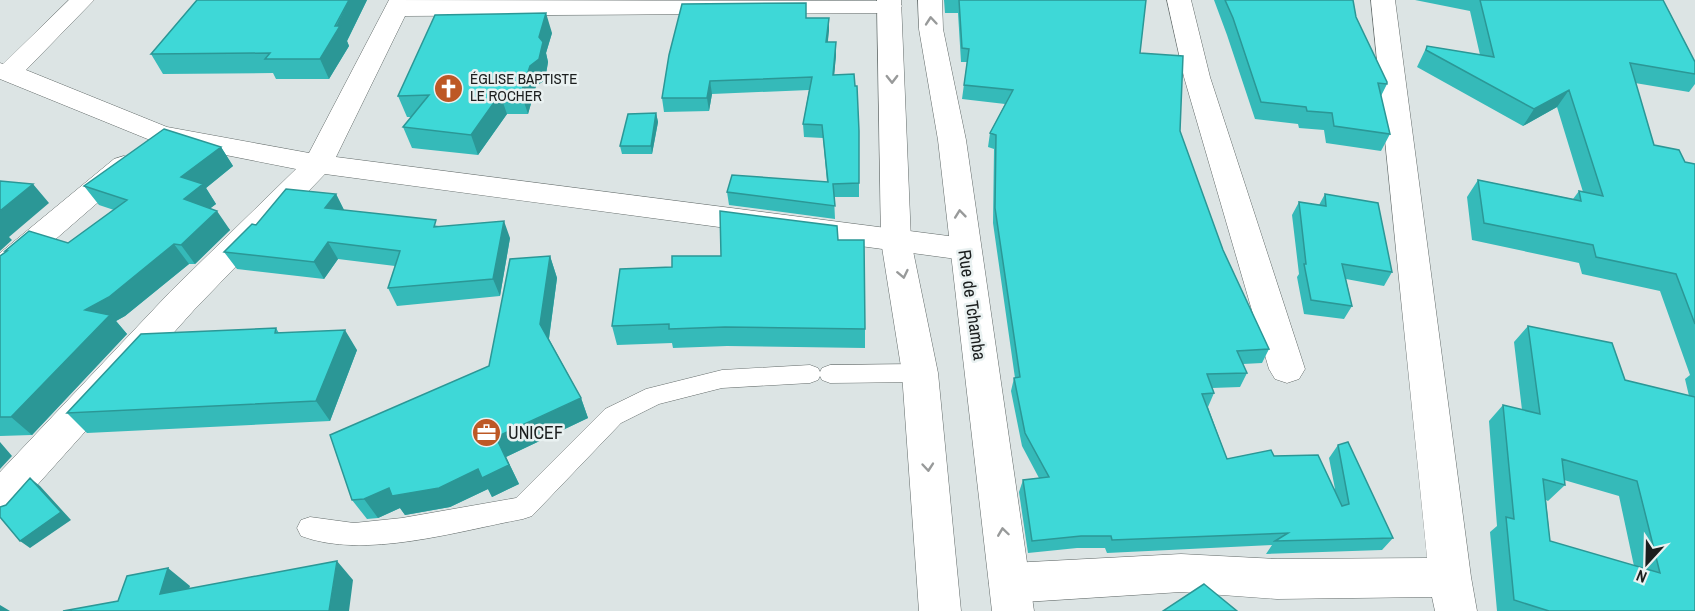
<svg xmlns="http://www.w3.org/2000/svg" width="1695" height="611" viewBox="0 0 1695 611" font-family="'Archivo Narrow',sans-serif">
<rect width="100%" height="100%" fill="#dce4e4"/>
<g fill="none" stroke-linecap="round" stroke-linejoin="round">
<defs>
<path id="lane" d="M920 364 928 367 931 373 928 379 920 382 830 383 822 380 820 376 818 380 810 383 722 388 659 404 621 423 532 516 523 519C458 531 364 560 301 536L297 528 301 520 310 517 354 523 402 518 516 498 605 409 646 389 722 370 810 365 818 368 820 372 822 368 830 365Z"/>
<path id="street" d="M69 0H94L26 70 167 127 309 153 389 0 898 1 902 6 898 11 890 13 405 16 336 157 964 238 975 241 980 249 975 257 964 260 325 174 194 310 14 511 0 516V472L170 292 296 169 150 140 0 79V63L3 64Z
M1167 0H1191L1210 77 1305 369 1299 379 1287 383 1275 379 1269 369 1184 77Z
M1371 0H1395L1471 577 1477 611H1435L1432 597 1277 599 1181 592 1010 603 995 597 989 583 995 569 1010 563 1181 554 1277 559 1427 558Z
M124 156 134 159 138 165 134 171 11 278 0 281V253L114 159Z"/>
<path id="secondary" d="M877 0H901L911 241 938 373 961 611H919L902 373 881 241Z
M918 0H942L943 29 966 140 1034 611H992L938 140 919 29Z"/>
</defs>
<use href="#lane" stroke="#636b6a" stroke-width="1"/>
<use href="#street" stroke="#636b6a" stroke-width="1"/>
<use href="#secondary" stroke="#636b6a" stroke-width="1"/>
<use href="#lane" fill="#fff" fill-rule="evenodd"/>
<use href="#street" fill="#fff" fill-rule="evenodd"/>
<use href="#secondary" fill="#fff" fill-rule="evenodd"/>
</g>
<path fill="#35bab9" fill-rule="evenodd" d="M197 0H367L347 41 349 46 329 79H276L273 73 163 74 151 54Z
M944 0H1146L1140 53 1180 131 1223 250 1269 349 1262 363 1243 364 1247 373 1240 387 1212 388 1214 393 1208 407 1227 459 1274 456 1335 489 1329 458 1338 445 1393 538 1382 550 1266 554 1272 545 1107 553 1105 548H1077L1028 553 1019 492 1023 480 1039 478 1022 446 1011 391 1014 378H1015L993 223 994 149 988 147 990 133 1005 104 962 99 967 62H961L958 13H945Z
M1214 0H1353L1356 17 1387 84 1381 96 1390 134 1381 151 1326 143 1324 130 1299 128 1298 124 1255 119 1227 35Z
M1415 0H1663L1695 62V84L1689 92 1635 83 1654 145 1685 162 1695 164V611H1497L1490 532 1497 526 1489 421 1503 405 1522 410 1514 342 1528 326 1625 380 1689 396 1685 379 1690 375 1660 291 1582 274 1579 263 1472 240 1467 197 1478 180 1573 199 1579 191 1583 192 1557 107 1523 126 1417 67 1427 46 1480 55 1470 11ZM1564 480 1619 496 1634 566 1550 541 1546 500 1548 501 1565 485Z
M807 18H829L828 42 836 55 834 75 859 131V197H834L835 219 729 205 727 192 827 182 823 138 804 137 803 124 809 90 712 94 709 111 664 112 662 98Z
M552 33 546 53 548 62 545 80 536 86 528 114H507L478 155 412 148 403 127 412 117H407L398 96Z
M656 113 658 122 652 154H622L620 146Z
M221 147 233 166 206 188 216 204 210 208 230 230 195 264H189L125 316 116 321 127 334 32 435 0 436V256L6 252 5 251 68 243 114 210 99 205 84 186Z
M336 194 344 210 510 238 500 296 397 306 388 288 395 266 338 259 324 279 237 269 224 252 256 225Z
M1325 194 1392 272 1384 286 1346 279 1352 306 1344 319 1304 314 1297 277 1299 274 1292 215 1299 202 1319 205Z
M838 240 865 329V348L727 346 673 348 672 343 617 345 612 326 672 267 721 256Z
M550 256 557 278 549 339 581 398 588 418 506 457 519 484 492 497 488 489 450 507 405 515 400 508 378 518 367 519 352 500 489 366Z
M276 328 279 333 357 350 330 421 87 433 67 413Z"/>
<path fill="#2b9796" d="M349 0H367L347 41 349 46 329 79 320 59Z
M546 13 552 33 546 53 548 62 545 80 536 86 528 114 521 93Z
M829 18V31L826 55V42Z
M836 42V55L833 88V75Z
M710 81 712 94 709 111 707 98Z
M1569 90 1557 107 1523 126 1534 109Z
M500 94 507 114 478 155 471 135Z
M656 113 658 122 652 154 651 146Z
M221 147 233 166 206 188 216 204 197 219 184 199 181 177Z
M33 184 49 203 9 237 12 240 0 251V211Z
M336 194 345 212 325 208Z
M217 211 230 230 195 264 181 245Z
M504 221 510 238 500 296 493 279Z
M328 242 338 259 324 279 314 262Z
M174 244 189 264 125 316 116 321 127 334 32 435 11 417 85 310Z
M550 256 557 278 548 345 540 324Z
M345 330 357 350 330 421 316 401Z
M581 398 588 418 506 457 519 484 492 497 488 489 450 507 405 515 400 508 378 518 364 499Z
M0 442 12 456 0 469Z
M30 478 40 486 71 520 30 548 20 541Z
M337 561 353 580 349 611H329Z
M168 568 190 586 183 611 160 594Z
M0 605 10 611H0Z"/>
<path fill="#3ed8d7" stroke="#2b9796" stroke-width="1.5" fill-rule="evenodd" d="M197 0H349L335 26H340L320 59H265L270 53 151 54Z
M959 0H1146L1140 53 1183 56 1180 131 1223 250 1269 349 1237 351 1247 373 1207 374 1214 393 1202 394 1227 459 1271 450 1274 456 1318 455 1342 506 1349 504 1338 445 1348 442 1393 538 1275 541 1288 533 1112 540 1111 536H1081L1032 541 1023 480 1049 477 1025 433 1014 378 1020 377 995 208 996 135 990 133 1013 90 964 85 969 49 962 48Z
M1225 0H1353L1356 17 1387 82V84L1378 83 1390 134 1334 126 1332 113 1307 111 1306 107 1261 102 1233 18Z
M1480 0H1663L1695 62V74L1630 63 1654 145 1679 150 1685 162 1695 164V324L1676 274 1596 257 1593 245 1484 223 1478 180 1581 201 1579 191 1603 196 1569 90 1534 109 1426 50 1427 46 1494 57Z
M806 3V18H829L826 42H836L833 75 854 74 855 86H857L859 131V183L833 184 835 206 727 192 732 175 828 182 822 125 803 124 812 77 710 81 707 98H662L669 55 682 4Z
M546 13 539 37 543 42 539 59 530 66 521 93 500 94 471 135 403 127 429 95 398 96 435 15Z
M656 113 651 146H620L628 114Z
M164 129 221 147 181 177 203 184 184 199 217 211 181 245 174 244 109 297 85 310 110 315 11 417H0V256L7 251H5L29 231 68 243 127 200 84 186Z
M0 181 33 184 0 211Z
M286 189 336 194 325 208 436 220 434 227 504 221 493 279 388 288 400 251 328 242 314 262 224 252 252 224 256 225Z
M1325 194 1378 203 1392 272 1342 264 1352 306 1311 300 1304 264H1306L1299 202 1326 206Z
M720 211 837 226 838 240H864L865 329 725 327 669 329V324L612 326 620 269 672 267V256H721Z
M550 256 540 324 581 398 496 437 509 465 482 478 478 469 439 488 392 496 389 488 364 499 352 500 330 435 489 366 510 259Z
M1528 326 1612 343 1625 380 1695 397V611H1549L1514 600 1506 517 1514 519 1503 405 1540 414ZM1562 459 1637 481 1660 573 1550 541 1543 479 1565 485Z
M276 328 275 333 345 330 316 401 67 413 141 334Z
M30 478 61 512 20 541 0 517V507L6 505Z
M337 561 329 611H63L118 601 127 576 168 568 160 594Z
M1204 584 1237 611H1163Z"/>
<defs><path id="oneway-chevron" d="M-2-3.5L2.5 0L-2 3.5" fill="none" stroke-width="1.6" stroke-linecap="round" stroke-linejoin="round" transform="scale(1.5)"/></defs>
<g stroke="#989a9a">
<use href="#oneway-chevron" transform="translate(931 21) rotate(-95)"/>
<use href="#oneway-chevron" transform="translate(892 79) rotate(89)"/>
<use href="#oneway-chevron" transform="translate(960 214) rotate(-96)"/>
<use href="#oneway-chevron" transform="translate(903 274) rotate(78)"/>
<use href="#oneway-chevron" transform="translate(928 467) rotate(85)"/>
<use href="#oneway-chevron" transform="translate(1003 532) rotate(-98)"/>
</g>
<defs>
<symbol id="church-disc" viewBox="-11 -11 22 22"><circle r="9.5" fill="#bd5825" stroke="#e9f1f1"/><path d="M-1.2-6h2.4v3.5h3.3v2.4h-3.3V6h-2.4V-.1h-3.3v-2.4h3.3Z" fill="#fff"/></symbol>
<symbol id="office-disc" viewBox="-11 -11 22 22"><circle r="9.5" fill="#bd5825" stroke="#e9f1f1"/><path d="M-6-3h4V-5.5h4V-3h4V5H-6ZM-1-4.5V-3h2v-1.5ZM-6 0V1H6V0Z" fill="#fff"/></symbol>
</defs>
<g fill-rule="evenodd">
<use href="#church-disc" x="432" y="72" width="33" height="33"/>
<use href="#office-disc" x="470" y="416" width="33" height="33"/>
</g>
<g text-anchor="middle" stroke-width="5" stroke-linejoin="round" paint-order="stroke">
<g font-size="15" fill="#1b1e1e" stroke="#e9f1f1" text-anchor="start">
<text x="470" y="84">ÉGLISE BAPTISTE<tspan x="470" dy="17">LE ROCHER</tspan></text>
</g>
<g font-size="18" fill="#1b1e1e" stroke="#e9f1f1">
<text transform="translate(972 305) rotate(82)" y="6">Rue de Tchamba</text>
</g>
<g font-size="18" fill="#1b1e1e" stroke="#e9f1f1" text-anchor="start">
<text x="508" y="439">UNICEF</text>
</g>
</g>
<g transform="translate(1647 563) rotate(202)" stroke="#e9f1f1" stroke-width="4.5" paint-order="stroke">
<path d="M0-4.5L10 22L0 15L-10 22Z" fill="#1b1e1e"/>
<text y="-9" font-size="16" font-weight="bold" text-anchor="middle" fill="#1b1e1e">N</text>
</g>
</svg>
